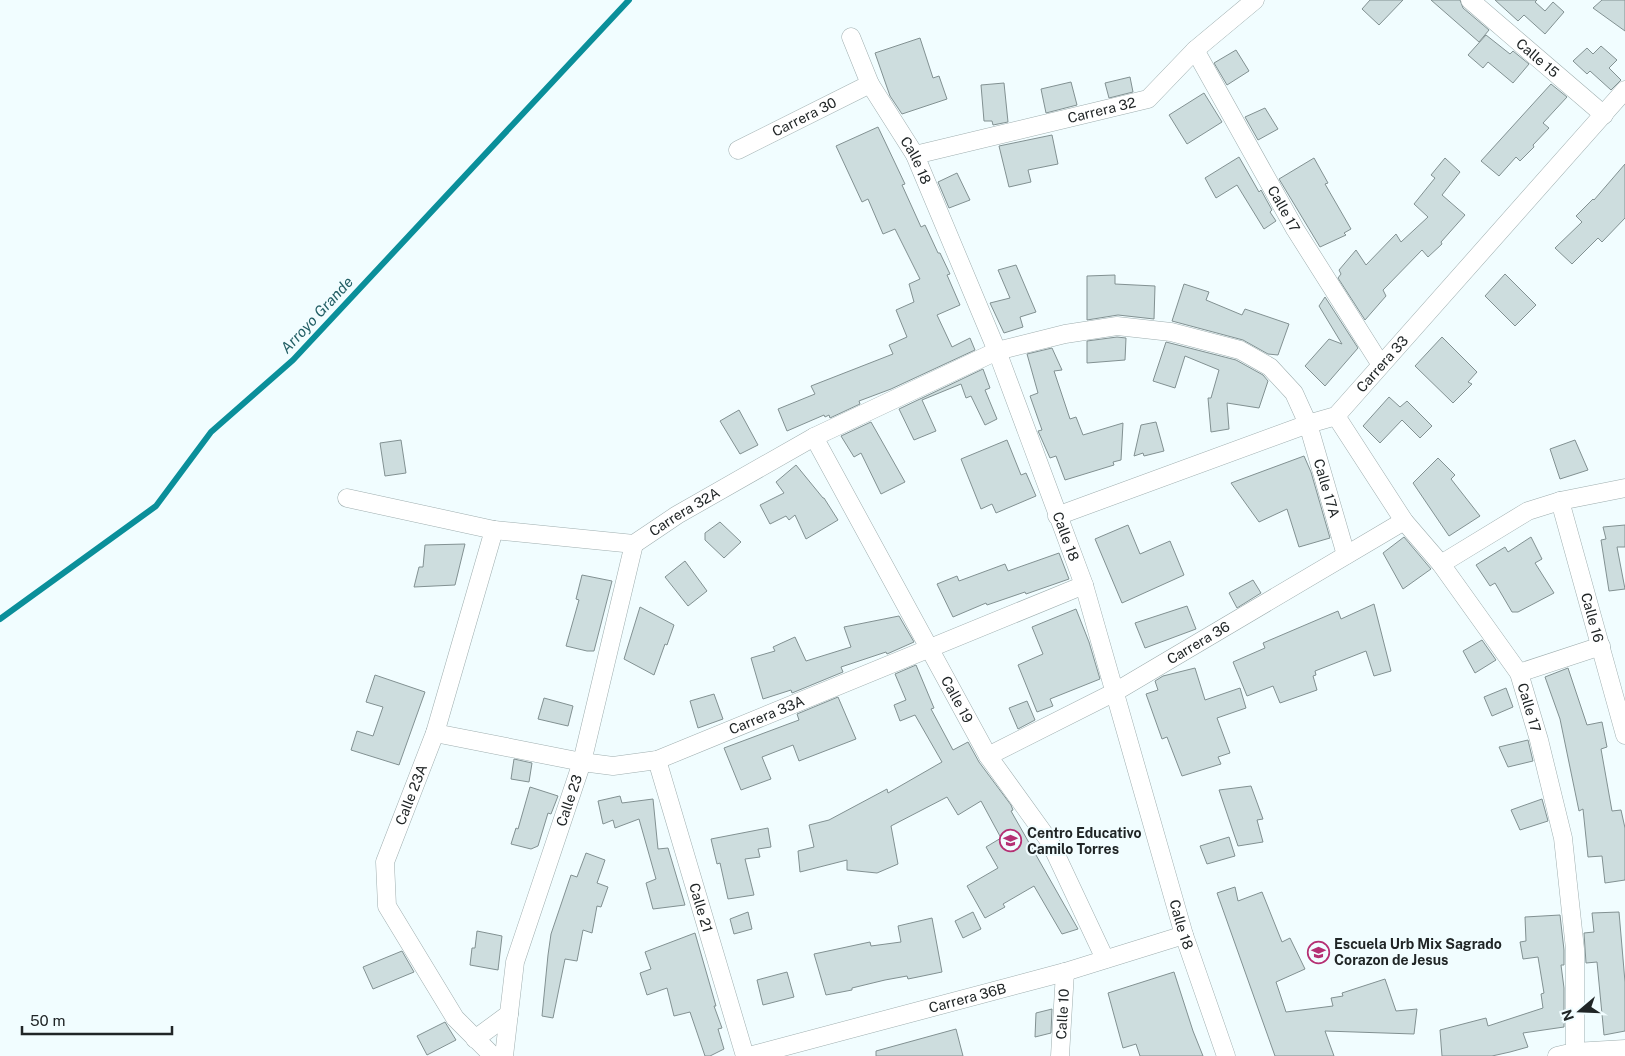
<svg xmlns="http://www.w3.org/2000/svg" width="1625" height="1056" viewBox="0 0 1625 1056" font-family="'Public Sans',sans-serif">
<rect width="100%" height="100%" fill="#f1fdff"/>
<g fill="none" stroke-linecap="round" stroke-linejoin="round">
<path stroke="#0a8f9a" stroke-width="6" d="M0 619 156 506 211 432 293 360 629 0"/>
</g>
<path fill="#cdddde" stroke="#829192" d="M1370 0H1403L1379 25 1362 9Z
M1431 0H1460L1463 8 1489 30 1479 42Z
M1495 0H1537L1535 2 1545 11 1553 2 1564 12 1545 34 1524 15 1518 21Z
M1602 0H1625V31L1593 8Z
M1486 35 1510 54 1513 51 1529 64 1513 83 1488 62 1483 68 1468 55Z
M920 38 933 78 939 76 947 99 902 114 890 96 875 53Z
M1601 46 1617 60 1609 68 1621 80 1611 90 1590 71 1587 74 1573 61 1587 48 1593 54Z
M1236 50 1249 71 1227 85 1214 63Z
M1130 77 1133 92 1109 98 1105 83Z
M1071 82 1077 105 1046 113 1041 89Z
M1004 83 1008 122 993 125 992 121H984L981 85Z
M1551 84 1567 97 1543 123 1549 128 1533 145 1534 147 1520 161 1516 157 1499 176 1481 161Z
M1204 93 1222 122 1187 144 1169 115Z
M1265 108 1278 129 1258 140 1245 117Z
M878 127 905 184 902 185 921 227 925 225 938 253H940L950 274 947 275 960 305 937 315 952 347 970 338 975 350 891 389 859 401 860 404 830 418 829 415 825 417 824 415 787 431 778 409 815 394 811 386 893 354 889 345 907 337 896 310 914 302 909 284 920 279 895 229 883 234 868 199 862 202 836 146Z
M1052 135 1058 164 1028 170 1031 182 1009 187 999 146Z
M1239 157 1259 192 1261 190 1272 210 1270 212 1276 221 1264 229 1237 185 1216 198 1205 178Z
M1314 158 1328 183 1325 184 1351 229 1344 233 1346 235 1320 247 1279 179Z
M1445 158 1460 172 1442 195 1465 215 1441 242 1442 244 1428 257 1422 250 1383 290 1386 296 1365 320 1338 278 1341 274 1339 270 1356 250 1366 265 1396 234 1401 242 1428 217 1414 204 1435 178 1431 175Z
M1625 164V218L1602 242 1598 238 1572 264 1555 248 1582 222 1576 216 1593 199 1594 200Z
M957 173 970 200 949 208 938 182Z
M1016 265 1036 312 1020 317 1023 327 1004 333 990 303 1010 298 998 270Z
M1505 274 1536 305 1515 326 1485 296Z
M1115 275V284L1155 286 1154 319 1118 315 1087 320V276Z
M1184 284 1209 292 1206 300 1242 315 1245 309 1289 324 1278 355 1268 354 1243 340 1172 321Z
M1325 297 1358 348 1325 386 1305 366 1329 339 1342 344 1319 306Z
M1117 337 1126 338 1125 360 1087 363V341Z
M1442 337 1477 372 1468 382 1472 384 1453 403 1415 366Z
M1166 342 1236 360 1263 375 1268 381 1259 408 1227 403 1229 429 1211 432 1208 398H1211L1219 370 1185 356 1175 388 1153 381Z
M1052 348 1062 370 1054 371 1070 419 1076 417 1083 435 1123 423 1121 460 1113 462 1114 465 1065 480 1056 456 1050 458 1038 431 1042 430 1030 396 1038 393 1027 354Z
M983 369 990 388 985 390 997 419 985 425 971 396 966 398 961 384 922 400 936 431 914 440 899 409Z
M1389 397 1400 407 1407 401 1432 426 1420 438 1402 420 1380 443 1363 426Z
M739 410 758 445 740 454 720 421Z
M871 422 905 482 881 494 861 453 854 457 841 436Z
M1156 422 1164 451 1144 456 1143 453 1134 456 1141 425Z
M401 440 406 473 385 476 380 443Z
M1007 440 1021 475 1026 473 1036 496 996 513 992 504 981 509 961 459Z
M1575 440 1588 470 1560 479 1550 449Z
M1304 456 1311 472 1330 538 1299 547 1287 509 1259 522 1231 483Z
M1438 458 1455 475 1451 479 1480 516 1449 536 1413 483Z
M796 465 823 498H824L838 520 806 539 795 515 789 520 786 516 770 524 760 505 784 493 776 482Z
M720 522 741 542 724 558 705 540V533Z
M1128 525 1140 554 1170 541 1184 575 1122 603 1095 539Z
M1625 525V547H1617L1625 589 1609 591 1601 540 1606 539 1603 527Z
M1404 537 1431 569 1403 589 1383 553Z
M1531 537 1542 559 1535 563 1554 593 1518 612H1512L1495 583 1490 586 1476 565 1505 547 1508 552Z
M465 544 455 585 414 587 419 567H423L425 545Z
M1059 553 1069 579 1026 594 1025 592 987 605 986 603 953 617 937 584 957 576 959 581 1005 564 1008 571Z
M685 561 707 591 688 606 665 577Z
M582 575 612 581 594 651H587L566 646 579 600 576 599Z
M1253 580 1261 593 1237 608 1229 593Z
M1374 604 1391 671 1374 676 1366 651 1315 671 1316 675 1313 676 1317 690 1280 703 1273 686 1247 696 1233 662 1265 648 1263 643 1338 611 1341 619Z
M1187 606 1196 629 1145 648 1135 623Z
M640 607 674 625 667 645 665 644 654 675 624 659Z
M1076 609 1089 642 1100 679 1050 699 1053 706 1037 712 1018 665 1043 654 1032 627Z
M899 616 914 642 887 654 886 652 841 667 843 672 792 693 791 690 763 699 751 658 775 651 773 647 795 637 806 661 851 647 844 627Z
M1482 640 1496 660 1475 673 1463 651Z
M916 665 934 708 931 709 953 750 968 742 979 762 1011 805 1013 810 1011 811 1078 929 1062 934 1034 886 1003 904 1005 907 985 918 967 886 998 868 986 847 1001 838 981 801 958 815 947 797 891 826 898 864 877 873 847 870V860L800 872 798 851 814 847 809 825 829 820 887 789 888 793 942 762 915 715 900 721 894 705 906 700 895 674Z
M1195 668 1205 700 1240 688 1246 708 1217 718 1230 753 1218 757 1221 764 1182 776 1167 737 1162 739 1146 694 1158 690 1155 681 1163 676Z
M1568 668 1587 725 1602 722 1607 747 1601 749 1612 811 1621 810 1625 828V880L1605 883 1602 856 1588 857 1583 809 1579 811 1560 719 1545 677Z
M375 675 425 692 399 765 351 750 357 731 373 736 383 707 366 702Z
M1506 688 1513 707 1492 716 1484 697Z
M714 694 723 719 698 728 690 701Z
M838 697 856 739 799 761 793 745 762 757 771 779 741 790 724 748 799 720 797 714Z
M544 698 573 706 568 726 538 719Z
M1027 701 1035 720 1018 729 1009 708Z
M1528 740 1533 761 1508 767 1499 747Z
M514 759 532 763 529 782 511 779Z
M1251 786 1263 819 1257 820 1263 842 1238 846 1219 790Z
M530 787 558 796 551 814 548 813 538 846 531 849 511 844 516 828 518 829Z
M620 796 622 803 653 799 658 849 668 848 685 905 653 909 646 883 656 879 639 819 615 828 613 820 603 824 598 801Z
M1542 799 1548 821 1520 830 1511 810Z
M768 828 771 847 758 849 760 857 745 859 754 895 728 899 720 863 717 864 711 839Z
M1229 837 1235 856 1207 864 1200 846Z
M586 853 605 860 597 883 608 887 601 907 597 906 592 933 583 930 577 961 565 959 553 1018 542 1016 548 955 551 934 571 875 577 877Z
M1235 887 1238 901 1262 892 1282 942 1290 938 1305 969 1276 982 1286 1012 1333 1006 1331 998 1343 996 1342 993 1385 979 1396 1011 1417 1009 1414 1034 1325 1031 1334 1056H1275L1217 893Z
M748 912 752 929 734 934 730 919Z
M973 912 981 929 963 938 955 921Z
M1619 912 1625 982V1031L1604 1035 1597 962 1586 963 1584 933 1594 932 1592 913Z
M1560 915 1564 950V965H1561L1564 988V1027L1523 1033 1528 1047 1510 1052 1492 1056H1442L1440 1030 1486 1018 1488 1026 1543 1008 1541 994 1544 993 1538 957 1523 959 1520 942 1526 941 1525 917Z
M932 918 942 972 908 979 907 976 885 980 852 988V990L826 995 814 954 870 942 871 946 901 942 898 926Z
M477 931 502 936 498 970 470 965 472 948H475Z
M695 933 716 1006H714L722 1028 718 1029 724 1049 710 1056H705L690 1012 674 1016 667 988 647 995 640 973 651 969 645 952Z
M402 951 414 972 373 989 363 967Z
M787 972 794 997 763 1005 757 980Z
M1174 972 1193 1031 1203 1056H1140L1136 1044 1123 1048 1108 993Z
M1052 1009 1051 1033 1035 1037 1036 1013Z
M445 1022 456 1040 427 1055 417 1036Z
M956 1029 963 1056H876V1051Z"/>
<g fill="none" stroke-linecap="round" stroke-linejoin="round">
<defs>
<g id="minor">
<path id="s1" d="M1470 0 1604 115"/>
<path id="s2" d="M851 37 870 84 915 155 997 351 1084 585 1184 935 1226 1056"/>
<path id="s3" d="M1195 50 1295 229 1381 365"/>
<path id="s4" d="M738 150 870 84"/>
<path id="s5" d="M915 155 1148 99 1195 50 1255 0"/>
<path id="s6" d="M1336 416 1404 521 1441 564 1519 673 1539 740 1563 838 1575 949V1056"/>
<path id="s7" d="M814 437 988 756 1050 842 1105 959"/>
<path id="s8" d="M347 498 494 530 634 544 677 515 814 437 997 351 1065 334 1117 326 1171 332 1240 350 1270 367 1294 393 1308 424 1346 555"/>
<path id="s9" d="M1560 501 1625 735"/>
<path id="s10" d="M1057 516 1308 424 1336 416 1625 90"/>
<path d="M1441 564 1528 511 1560 501 1625 488"/>
<path d="M1519 673 1601 646"/>
<path id="s11" d="M435 733 582 762 613 766 657 760 1084 585"/>
<path id="s12" d="M988 756 1115 692 1404 521"/>
<path id="s13" d="M657 760 745 1056"/>
<path d="M475 1039 509 1014"/>
<path id="s14" d="M493 1056 455 1018 387 906 385 862 435 733 494 530"/>
<path id="s15" d="M504 1056 515 962 582 762 634 544"/>
<path id="s16" d="M749 1056 1065 972 1184 935"/>
<path id="s17" d="M1060 1056 1065 972"/>
<path d="M1557 1056 1574 1052 1625 1049"/>
</g>
</defs>
<use href="#minor" stroke="#9faeaf" stroke-width="19"/>
<use href="#minor" stroke="#fff" stroke-width="18"/>
</g>
<defs>
<symbol id="school-ring" viewBox="-11 -11 22 22"><circle r="9.5" fill="#f1fdff" stroke="#b52f73" stroke-width="1.5"/><path d="M0-5L7-2L0 1L-7-2ZM-4 1L0 2.5L4 1V4Q0 6-4 4Z" fill="#b52f73"/></symbol>
</defs>
<g fill-rule="evenodd">
<use href="#school-ring" x="998" y="828" width="25" height="25"/>
<use href="#school-ring" x="1306" y="940" width="25" height="25"/>
</g>
<g text-anchor="middle" stroke-width="4" stroke-linejoin="round" paint-order="stroke">
<g font-size="14" fill="#202526" stroke="#f1fdff">
<text dy="5" stroke="none"><textPath href="#s1" startOffset="89">Calle 15</textPath></text>
<text dy="5" stroke="none"><textPath href="#s5" startOffset="192">Carrera 32</textPath></text>
<text dy="5" stroke="none"><textPath href="#s4" startOffset="74">Carrera 30</textPath></text>
<text dy="5" stroke="none"><textPath href="#s2" startOffset="140">Calle 18</textPath></text>
<text dy="5" stroke="none"><textPath href="#s3" startOffset="182">Calle 17</textPath></text>
<text dy="5" stroke="none"><textPath href="#s10" startOffset="366">Carrera 33</textPath></text>
<text dy="5" stroke="none"><textPath href="#s8" startOffset="1122">Calle 17A</textPath></text>
<text dy="5" stroke="none"><textPath href="#s8" startOffset="351">Carrera 32A</textPath></text>
<text dy="5" stroke="none"><textPath href="#s2" startOffset="545">Calle 18</textPath></text>
<text dy="5" stroke="none"><textPath href="#s9" startOffset="121">Calle 16</textPath></text>
<text dy="5" stroke="none"><textPath href="#s12" startOffset="239">Carrera 36</textPath></text>
<text dy="5" stroke="none"><textPath href="#s7" startOffset="299">Calle 19</textPath></text>
<text dy="5" stroke="none"><textPath href="#s6" startOffset="352">Calle 17</textPath></text>
<text dy="5" stroke="none"><textPath href="#s11" startOffset="344">Carrera 33A</textPath></text>
<text dy="5" stroke="none"><textPath href="#s14" startOffset="301">Calle 23A</textPath></text>
<text dy="5" stroke="none"><textPath href="#s15" startOffset="265">Calle 23</textPath></text>
<text dy="5" stroke="none"><textPath href="#s13" startOffset="154">Calle 21</textPath></text>
<text dy="5" stroke="none"><textPath href="#s2" startOffset="950">Calle 18</textPath></text>
<text dy="5" stroke="none"><textPath href="#s16" startOffset="226">Carrera 36B</textPath></text>
<text dy="5" stroke="none"><textPath href="#s17" startOffset="42">Calle 10</textPath></text>
</g>
<g font-size="14" font-weight="bold" fill="#202526" stroke="#f1fdff" text-anchor="start">
<text x="1027" y="838">Centro Educativo<tspan x="1027" dy="16">Camilo Torres</tspan></text>
<text x="1334" y="949">Escuela Urb Mix Sagrado<tspan x="1334" dy="16">Corazon de Jesus</tspan></text>
</g>
<g font-size="15" font-style="italic" fill="#235f65" stroke="#f1fdff">
<text transform="translate(317 315) rotate(-47)" y="5">Arroyo Grande</text>
</g>
</g>
<g transform="translate(1580 1011) rotate(251)" stroke="#f1fdff" stroke-width="4" paint-order="stroke">
<path d="M0-4L9 19L0 12L-9 19Z" fill="#202526"/>
<text y="-8" font-size="14" font-weight="bold" text-anchor="middle" fill="#202526">N</text>
</g>
<path d="M22 1026v8h150v-8" fill="none" stroke="#202526" stroke-width="2.5"/>
<text x="30" y="1026" font-size="15" fill="#202526" stroke="#f1fdff" stroke-width="4" paint-order="stroke">50 m</text>
</svg>
